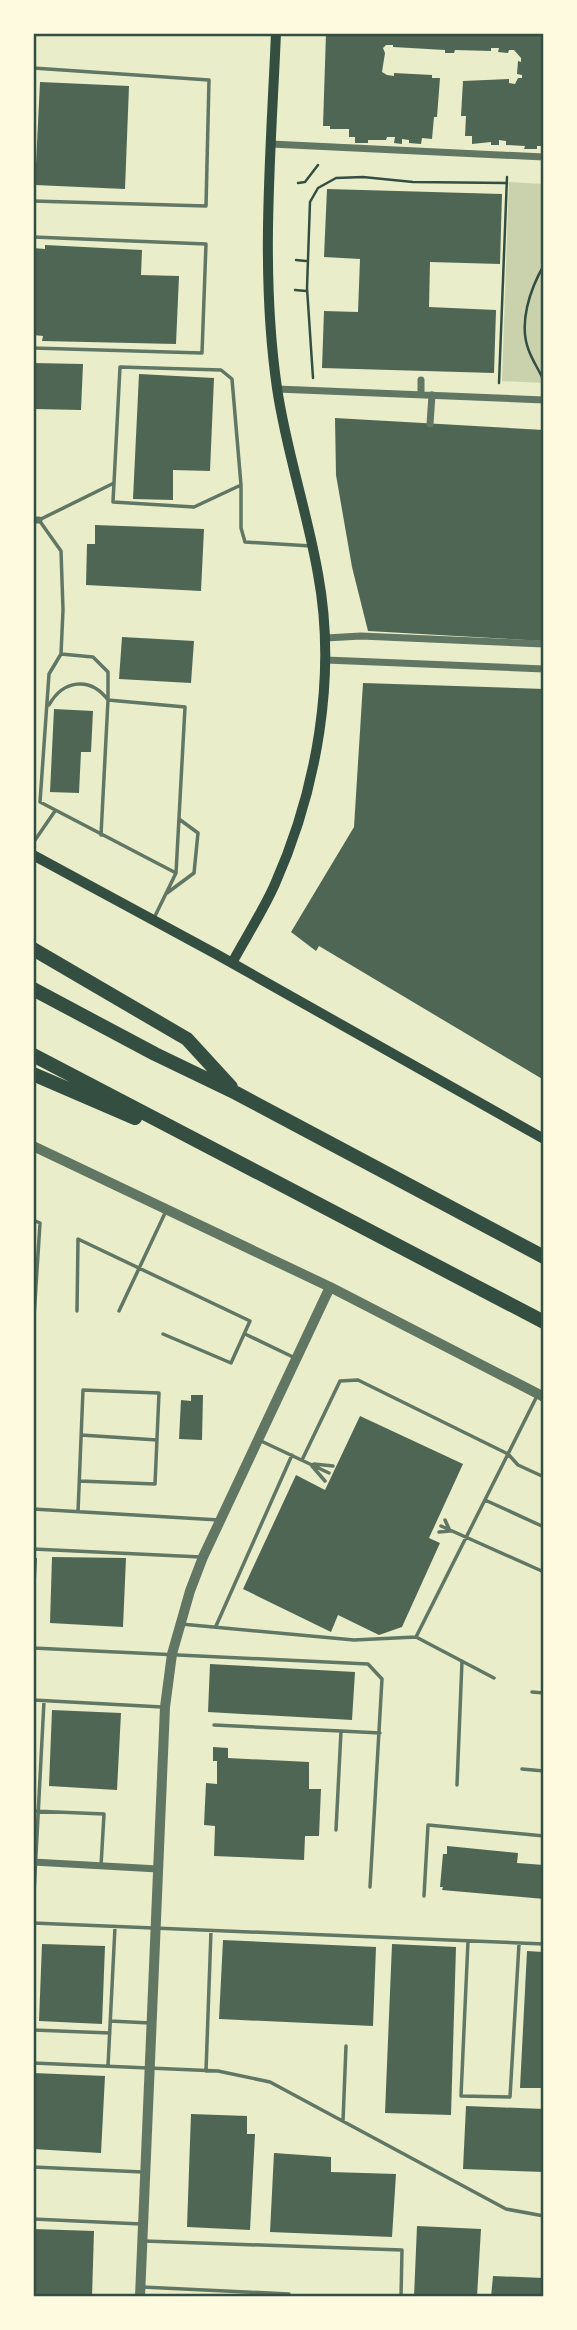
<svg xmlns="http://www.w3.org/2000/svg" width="577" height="2330" viewBox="0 0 577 2330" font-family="Cabin,sans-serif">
<rect width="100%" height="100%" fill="#e9edc9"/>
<path fill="#cad2ad" d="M509 182 544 184V383L502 381Z"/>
<path fill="#4f6655" d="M326 33H544V146H537V149H524L525 146 506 145V141L499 140V145H491V142L472 144V136H465L466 116H461L463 81 509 79V83L515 84 518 78H522V75L517 74 518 61 521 62V58L514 50H509L508 53 498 52 499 48H491V51L455 50 454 53H445V50L393 47V45H386L383 48 385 53 382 72 387 75 394 76V73L432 75V78H440L437 117H434L432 139 422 138 421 144 409 143V140L402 139V144L394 143 395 137H387L386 140H368V143H355V137H349V129H330V126H323Z
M40 82 129 86 125 189 35 185Z
M327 189 502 194 500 264 430 262 429 307 496 310 494 373 322 368 324 311 358 312 360 259 324 257Z
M45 245 142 250 141 275 179 276 176 344 42 341 43 336 33 335V248L45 249Z
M33 363 83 364 81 410 33 409Z
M139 374 214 378 210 471 173 470V500L133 499Z
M335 418 544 430V641L368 631 352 567 336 475Z
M95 525 204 529 201 591 86 585 87 544H95Z
M122 637 194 641 191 683 119 679Z
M363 683 544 689V1080L319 946 316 951 291 932 354 827Z
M54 709 93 711 91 752H81L79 793 50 792Z
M191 1395H203L202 1440 179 1439 181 1400 191 1401Z
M360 1416 463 1464 429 1538 440 1543 402 1627 379 1635 338 1615 331 1632 243 1589 296 1475 325 1490Z
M52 1557 126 1558 123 1627 50 1623Z
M33 1558H37L35 1602H33Z
M210 1664 355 1672 352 1720 208 1712Z
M52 1710 121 1713 117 1790 49 1786Z
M213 1747 228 1748V1758L309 1762V1789H321L319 1836H305L304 1860 214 1856 215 1826 204 1825 206 1783 217 1784V1761H213Z
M447 1846 518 1853 517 1863 544 1865V1899L442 1890 443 1887H440L443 1854H447Z
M223 1940 376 1947 373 2026 219 2019Z
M42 1944 105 1946 102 2024 39 2021Z
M392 1944 456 1947 451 2115 385 2113Z
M527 1951 544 1952V2088H520Z
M33 2073 105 2076 101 2153 33 2149Z
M466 2106 544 2109V2172L463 2169Z
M191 2114 247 2116V2134H255L250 2230 187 2227Z
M274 2153 331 2157V2172L396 2174 392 2237 270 2232Z
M417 2226 481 2229 477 2297H414Z
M33 2229 94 2231 92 2297H33Z
M493 2276 544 2278V2297H491Z"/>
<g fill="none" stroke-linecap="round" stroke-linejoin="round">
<path stroke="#344e41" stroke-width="2.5" d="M298 183 305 182 318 165
M544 221V236
M296 260 306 261
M544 265C530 289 518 324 529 351 533 362 540 371 544 382
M295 290 306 291
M313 378 307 288 310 202 318 188 336 178 363 177 413 182 507 183
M499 383 507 177"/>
<path stroke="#617663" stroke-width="3.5" d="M33 68 209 80 206 206 33 201
M33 237 206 244 202 353 33 348
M114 483 39 520 61 551 63 610 61 654 49 674 40 802 176 873
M241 485 194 507 113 502 120 367 221 370 232 379 241 485V528L245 542 311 546
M61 654 93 657 108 672V700L185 707 176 873 155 916
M49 705C63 680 90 676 108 700L101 835
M33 843 55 811
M167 893 194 873 198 833 179 819
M33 1220 40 1223 33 1333
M77 1311 78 1239 250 1321 231 1363 163 1334
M119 1311 166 1211
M245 1334 293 1357
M81 1435 157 1440
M261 1441 329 1473
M302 1460 340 1381 358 1380 508 1454 537 1396
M314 1464 333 1466
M312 1466 325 1481
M485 1500 544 1527
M33 1509 219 1520
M78 1512 83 1390 159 1393 155 1484 79 1481
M441 1526 544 1572
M439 1532 450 1531 445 1520
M33 1549 201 1557
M181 1624 354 1640 416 1637 508 1454 518 1465 544 1477
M216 1626 292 1455
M416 1637 494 1678
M33 1648 368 1664 382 1679 370 1887
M532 1692 544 1693
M33 1700 162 1707
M214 1725 341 1731
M522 1769 544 1771
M457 1785 462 1661
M33 1811 104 1814 101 1866
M336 1830 341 1731 380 1733
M424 1896 428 1825 544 1836
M33 1913 44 1701
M33 1923 544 1944
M468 1941 461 2096 510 2097 519 1944
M110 2021 150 2023
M33 2030 110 2033
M33 2063 218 2071 270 2082 506 2209 544 2216
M108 2066 115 1927
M206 2071 211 1931
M343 2121 346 2046
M33 2167 143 2172
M33 2219 141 2224
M144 2241 402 2250 401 2297
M142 2287 289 2294"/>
<path stroke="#617663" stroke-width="7" d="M271 144 544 157
M277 389 544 400
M421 394V380
M430 424 432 395
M33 520H39
M326 638 361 636 544 644
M326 660 544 669
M33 1862 158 1869"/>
<path stroke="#617663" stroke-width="10" d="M33 1146 330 1287 544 1397
M140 2297 165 1707 172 1654 190 1591 203 1557 330 1287"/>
<path stroke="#344e41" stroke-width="10" d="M33 855 216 954 544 1139
M232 963C246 937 263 911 275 884 317 789 337 676 318 574 307 511 286 450 277 388 260 271 271 151 276 33"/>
<path stroke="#344e41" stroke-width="14" d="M33 949 187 1039 231 1087
M33 989 155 1054 236 1093 544 1257
M33 1055 544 1322
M33 1074 135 1118"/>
</g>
<rect width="577" height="2330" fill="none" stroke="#fefae0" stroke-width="70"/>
<rect x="35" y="35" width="507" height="2260" fill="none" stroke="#344e41" stroke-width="2.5"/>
</svg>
